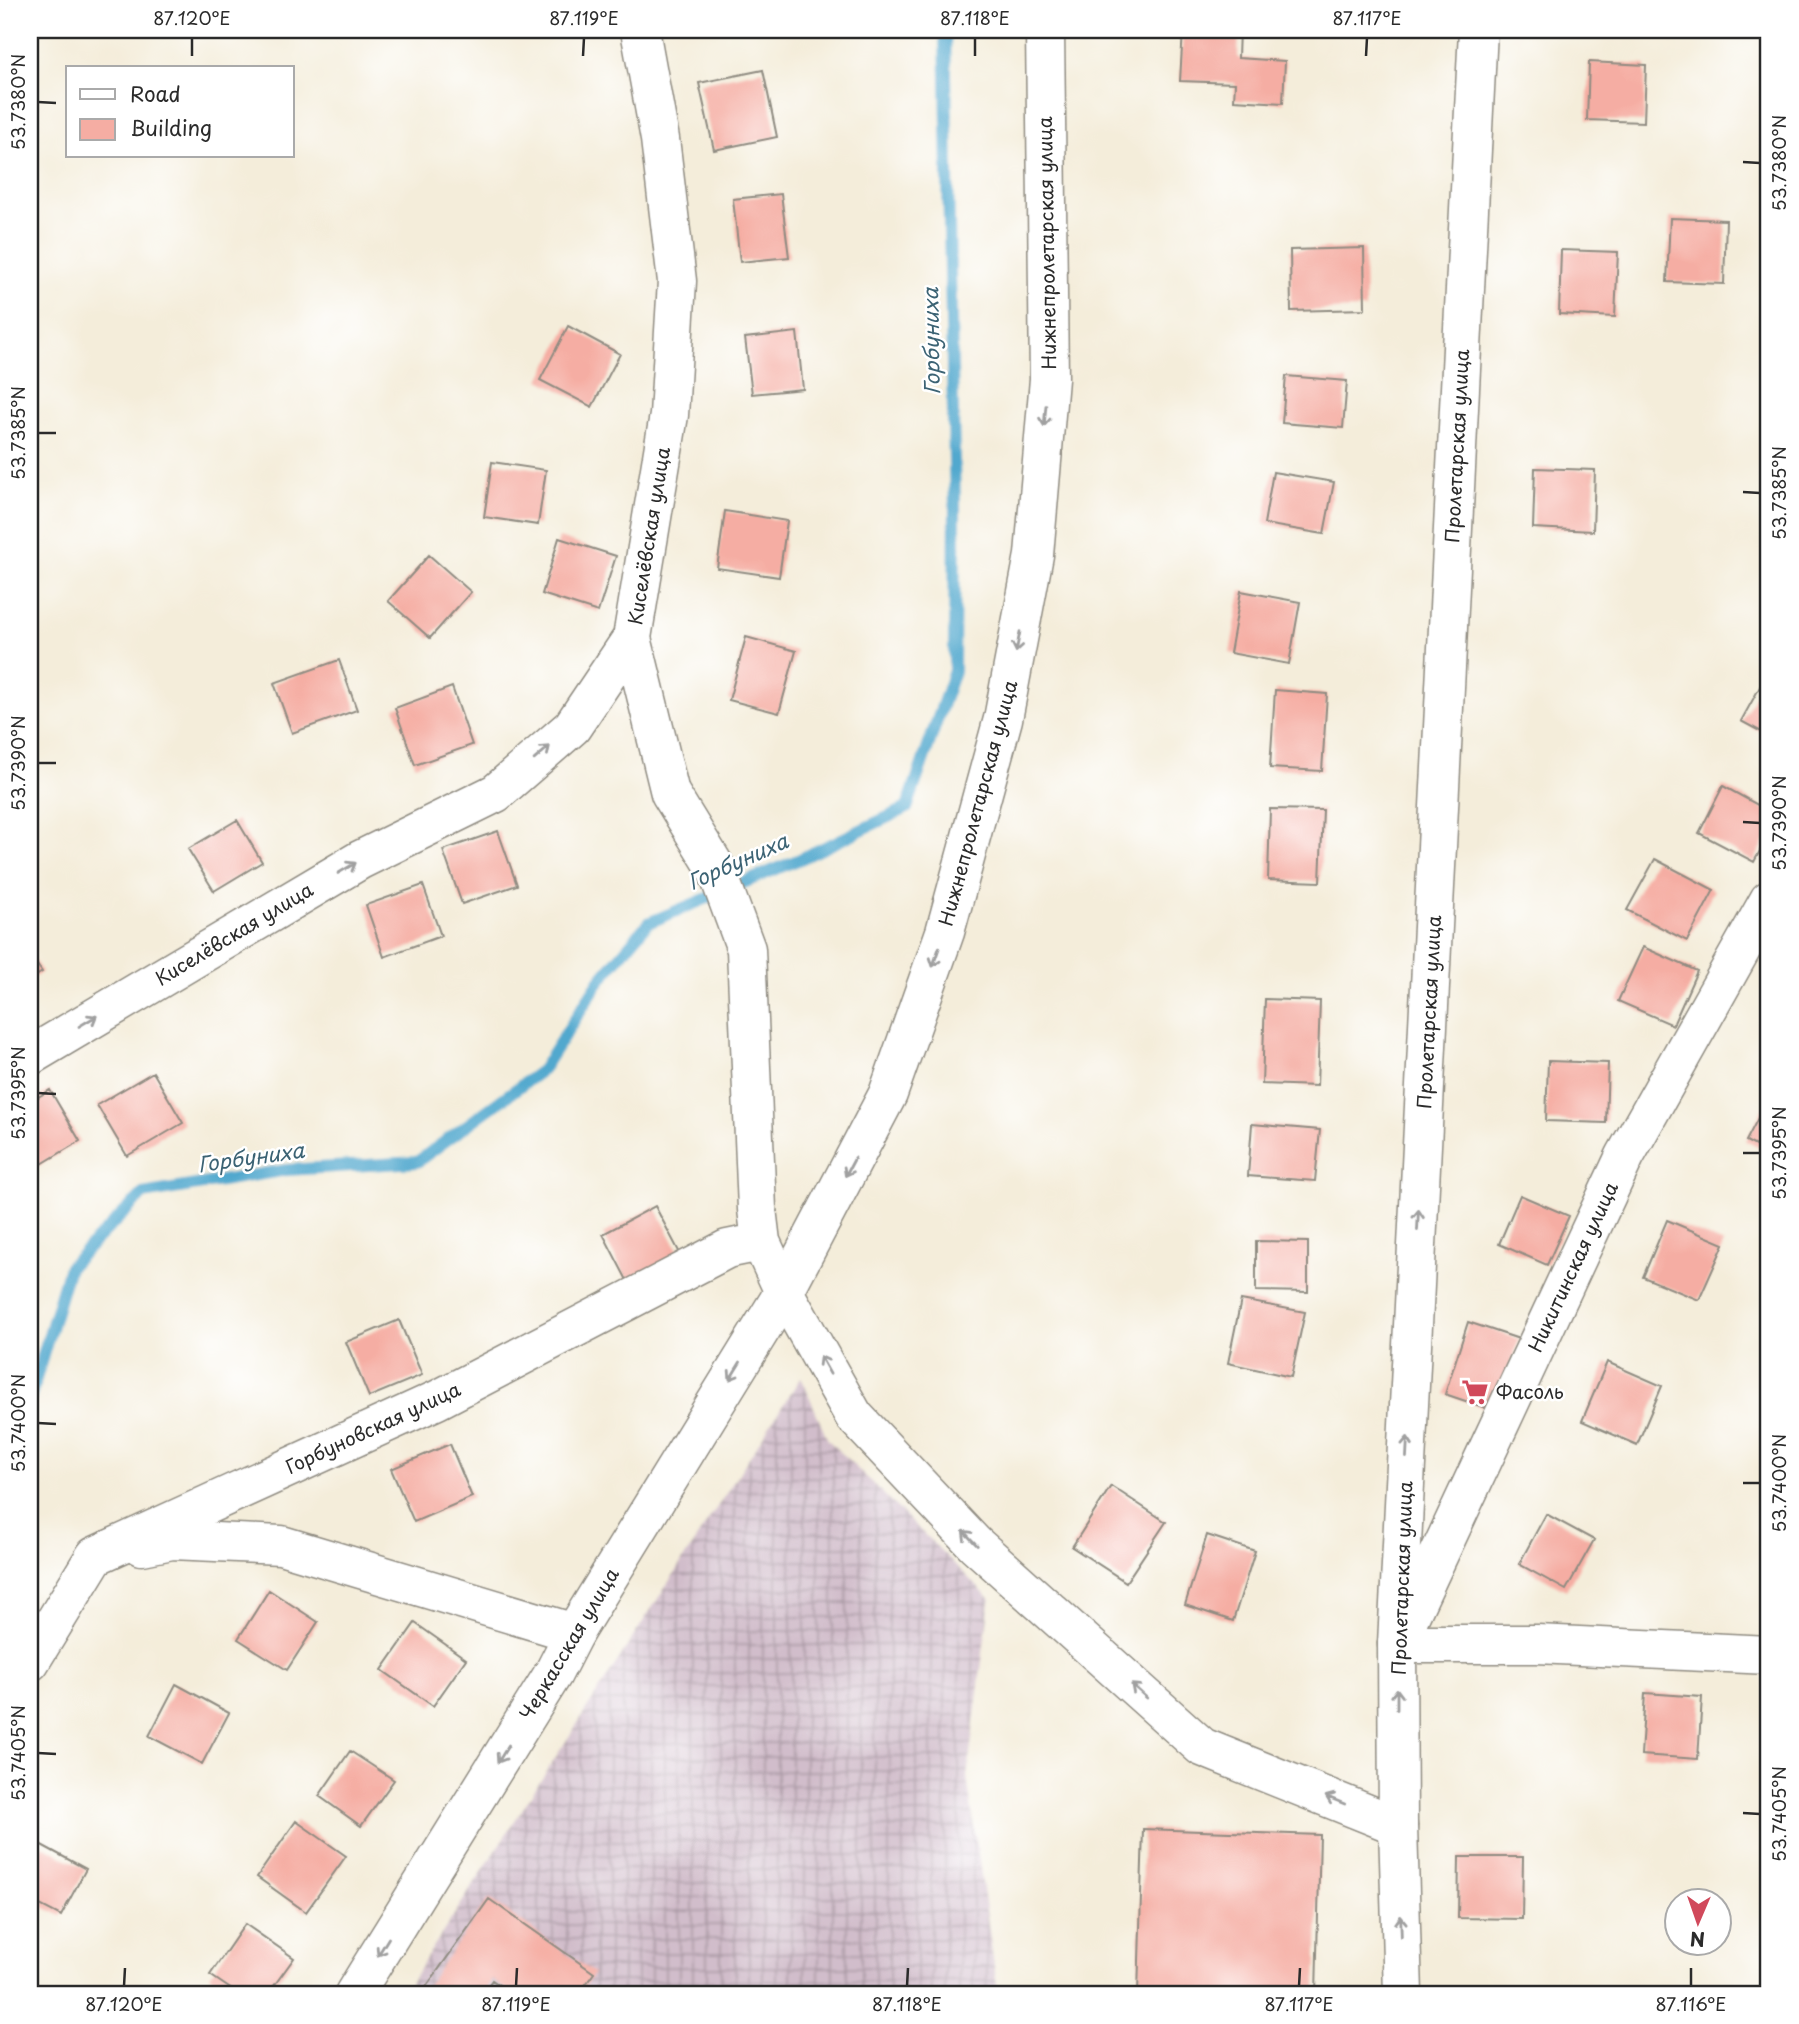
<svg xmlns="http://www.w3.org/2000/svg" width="1799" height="2024" viewBox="0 0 1799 2024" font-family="'Playpen Sans',sans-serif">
<defs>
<pattern id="industrial-grid" width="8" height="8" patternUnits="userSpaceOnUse" patternTransform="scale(1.75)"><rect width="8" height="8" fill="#d1bdcb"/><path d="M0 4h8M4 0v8" fill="none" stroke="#aa9aa5"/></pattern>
</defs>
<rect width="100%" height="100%" fill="#fff"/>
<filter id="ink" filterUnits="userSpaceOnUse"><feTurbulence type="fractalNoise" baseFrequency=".0143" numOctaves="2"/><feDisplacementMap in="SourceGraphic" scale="14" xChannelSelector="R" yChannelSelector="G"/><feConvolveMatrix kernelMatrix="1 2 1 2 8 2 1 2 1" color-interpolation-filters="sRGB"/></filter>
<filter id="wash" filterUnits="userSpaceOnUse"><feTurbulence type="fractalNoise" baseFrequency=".00686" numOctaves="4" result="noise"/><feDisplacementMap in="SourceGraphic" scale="28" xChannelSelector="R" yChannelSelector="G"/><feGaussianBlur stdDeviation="1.57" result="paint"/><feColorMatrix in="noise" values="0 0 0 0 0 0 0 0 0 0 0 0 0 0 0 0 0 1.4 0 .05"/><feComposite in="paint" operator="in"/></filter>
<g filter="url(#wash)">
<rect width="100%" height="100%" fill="#f4edda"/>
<path fill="url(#industrial-grid)" d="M801 1377 828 1440 990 1599 967 1777 998 1994H403Z"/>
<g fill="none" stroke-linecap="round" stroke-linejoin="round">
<path stroke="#51a8ce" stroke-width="12" d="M30 1399 69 1267 143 1194 286 1170 417 1162 542 1070 600 980 648 923 800 859 907 808 954 671 955 508 945 30"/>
</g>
<g id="blocks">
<path fill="#f5ada3" d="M1183 30H1239L1238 58 1285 61 1283 103 1234 100 1235 83 1180 81Z
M1589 62 1646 65 1644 122 1587 120Z
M763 70 777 137 714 150 699 83Z
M781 194 789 257 740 262 733 199Z
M1670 218 1726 220 1724 284 1667 282Z
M1364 248 1365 309 1291 311 1290 250Z
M1561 250 1618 252 1615 317 1559 314Z
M568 326 620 354 592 407 540 380Z
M797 332 803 389 752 394 745 338Z
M1286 376 1347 381 1343 428 1282 423Z
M492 462 546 470 538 525 484 517Z
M1535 468 1595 470 1593 531 1533 528Z
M1273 472 1334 482 1324 534 1264 524Z
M725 511 787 521 779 577 717 568Z
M559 538 616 556 598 612 542 594Z
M429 555 471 592 430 638 388 601Z
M1241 591 1300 602 1289 664 1230 653Z
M746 637 796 651 779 713 729 700Z
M339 660 357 710 292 733 274 683Z
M1767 674 1769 675V736L1741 721Z
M452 687 472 745 415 765 395 708Z
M1275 690 1327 694 1322 771 1270 768Z
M1723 786 1769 811V834L1754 862 1699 833Z
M1270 809 1323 810 1320 882 1268 880Z
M237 820 262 862 214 891 188 849Z
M498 831 517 885 462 904 443 850Z
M1655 859 1714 890 1687 941 1627 910Z
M423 885 441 936 384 957 366 905Z
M1643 947 1697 971 1673 1025 1618 1001Z
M30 955 42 972 30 980Z
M1265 999 1320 1001 1317 1086 1262 1084Z
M1548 1061 1608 1063 1606 1123 1546 1121Z
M153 1072 183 1123 127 1156 97 1105Z
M50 1090 80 1141 30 1171V1102Z
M1769 1097V1153L1746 1141Z
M1252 1124 1320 1130 1315 1181 1248 1176Z
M1520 1195 1569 1216 1547 1265 1499 1244Z
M655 1206 683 1259 630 1286 603 1234Z
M1667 1220 1724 1244 1699 1300 1643 1277Z
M1256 1241 1308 1242V1292L1256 1291Z
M1241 1300 1305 1312 1291 1377 1228 1363Z
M399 1320 422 1375 369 1397 346 1342Z
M1468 1322 1519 1339 1495 1411 1445 1394Z
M1607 1362 1662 1386 1637 1445 1582 1421Z
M450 1444 472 1497 414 1522 391 1469Z
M1111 1486 1166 1522 1126 1582 1072 1547Z
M1546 1514 1594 1540 1566 1590 1519 1564Z
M1207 1535 1255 1551 1233 1621 1185 1605Z
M269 1590 318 1622 287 1670 238 1639Z
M415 1623 466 1659 433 1706 382 1670Z
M176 1684 229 1713 202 1764 149 1736Z
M1645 1693 1702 1697 1698 1759 1641 1755Z
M350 1751 394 1780 361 1826 319 1796Z
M296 1821 346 1856 306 1912 257 1877Z
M1143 1829 1320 1835 1316 1994H1138Z
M36 1842 86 1869 61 1916 30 1900V1853Z
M1459 1857H1523L1522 1919 1458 1918Z
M489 1899 594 1973 581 1991 585 1994H512L492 1980 482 1994H421Z
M245 1924 294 1958 268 1994H238L210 1975Z"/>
</g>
</g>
<g filter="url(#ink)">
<use href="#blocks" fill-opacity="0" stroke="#908c82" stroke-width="2"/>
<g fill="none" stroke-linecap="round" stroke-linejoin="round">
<defs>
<path id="minor" d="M632 638 670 793 716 868 746 949 757 1209 761 1242 784 1292 854 1416 975 1544 1202 1747 1398 1826
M1769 900 1625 1156 1397 1644H1537L1769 1655
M30 1056 360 860 496 793 572 727 632 638 669 415 677 281 660 139 640 30
M142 1546 172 1540 281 1545 574 1633
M30 1662 95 1556 437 1400 727 1249 761 1242"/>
<path id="major" d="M354 1994 553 1674 574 1633 784 1292 888 1094 945 932 1003 719 1034 555 1049 379 1045 30
M1403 1994 1398 1826 1397 1644 1478 30"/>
</defs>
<use href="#minor" stroke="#908c82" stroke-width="41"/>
<use href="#major" stroke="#908c82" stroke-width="41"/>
<use href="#minor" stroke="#fff" stroke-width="38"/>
<use href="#major" stroke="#fff" stroke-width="38"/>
</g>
<defs><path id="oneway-shaft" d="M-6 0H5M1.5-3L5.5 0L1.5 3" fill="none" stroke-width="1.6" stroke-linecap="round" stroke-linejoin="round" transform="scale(1.75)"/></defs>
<g stroke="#a0a0a0">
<use href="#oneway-shaft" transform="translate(1045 416) rotate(95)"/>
<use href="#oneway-shaft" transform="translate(1018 642) rotate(101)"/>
<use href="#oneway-shaft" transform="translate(542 753) rotate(-41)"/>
<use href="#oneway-shaft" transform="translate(347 868) rotate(-31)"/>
<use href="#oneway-shaft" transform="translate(936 957) rotate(109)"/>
<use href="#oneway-shaft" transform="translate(88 1021) rotate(-31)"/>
<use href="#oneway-shaft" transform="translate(850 1167) rotate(118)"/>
<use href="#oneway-shaft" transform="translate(1418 1220) rotate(-87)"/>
<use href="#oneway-shaft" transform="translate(825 1365) rotate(-119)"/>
<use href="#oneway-shaft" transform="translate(735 1371) rotate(122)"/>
<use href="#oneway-shaft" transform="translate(1407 1447) rotate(-87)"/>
<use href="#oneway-shaft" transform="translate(970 1538) rotate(-134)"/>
<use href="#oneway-shaft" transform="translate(1139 1691) rotate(-138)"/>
<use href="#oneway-shaft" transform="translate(1397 1699) rotate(-90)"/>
<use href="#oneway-shaft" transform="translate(503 1754) rotate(122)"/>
<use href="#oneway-shaft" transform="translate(1335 1800) rotate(-158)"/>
<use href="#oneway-shaft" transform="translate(1401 1926) rotate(-92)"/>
<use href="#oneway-shaft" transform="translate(383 1947) rotate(122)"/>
</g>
</g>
<path fill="none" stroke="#2b2b2b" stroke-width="2.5" d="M192 56V38M583 56 584 38M975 56V38M1366 56 1367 38M38 102 56 103M1743 162 1760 163M38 433H56M1743 492 1760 493M38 763H56M1743 822 1760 823M38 1093 56 1094M1743 1153H1760M38 1423 56 1424M1743 1483H1760M38 1753 56 1754M1743 1813 1760 1814M124 1986 125 1968M516 1986 517 1968M907 1986 908 1968M1299 1986 1300 1968M1691 1986V1968"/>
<defs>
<symbol id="supermarket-bare" viewBox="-9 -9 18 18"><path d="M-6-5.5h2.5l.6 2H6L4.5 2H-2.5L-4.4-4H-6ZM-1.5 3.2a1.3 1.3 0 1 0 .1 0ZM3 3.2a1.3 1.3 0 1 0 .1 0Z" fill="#d1495b" stroke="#fff" stroke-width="2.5" paint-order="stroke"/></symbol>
</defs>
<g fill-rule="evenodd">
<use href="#supermarket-bare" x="1456" y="1373" width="38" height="38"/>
</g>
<g text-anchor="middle" stroke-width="5" stroke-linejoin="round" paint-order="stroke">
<g font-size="19" fill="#2b2b2b" stroke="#fff">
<text transform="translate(1047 243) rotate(-91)" y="7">Нижнепролетарская улица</text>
<text transform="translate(1457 446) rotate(-87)" y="7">Пролетарская улица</text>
<text transform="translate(649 536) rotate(-81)" y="7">Киселёвская улица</text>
<text transform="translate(978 803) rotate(-75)" y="7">Нижнепролетарская улица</text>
<text transform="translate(234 934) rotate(-31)" y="7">Киселёвская улица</text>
<text transform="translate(1429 1012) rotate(-87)" y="7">Пролетарская улица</text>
<text transform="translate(1573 1267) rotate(-65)" y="7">Никитинская улица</text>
<text transform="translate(373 1428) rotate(-25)" y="7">Горбуновская улица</text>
<text transform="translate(1402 1578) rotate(-88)" y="7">Пролетарская улица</text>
<text transform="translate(569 1644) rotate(-59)" y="7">Черкасская улица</text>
</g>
<g font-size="19" fill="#2b2b2b" stroke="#fff" text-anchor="start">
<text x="1496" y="1399">Фасоль</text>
</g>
<g font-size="21" font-style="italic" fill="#3c6374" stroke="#fff">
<text transform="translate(932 341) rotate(-91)" y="7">Горбуниха</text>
<text transform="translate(738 862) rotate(-24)" y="7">Горбуниха</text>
<text transform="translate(251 1158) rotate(-8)" y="7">Горбуниха</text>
</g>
</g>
<rect width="1799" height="2024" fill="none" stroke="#fff" stroke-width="77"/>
<rect x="66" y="66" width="228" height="91" fill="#ffffff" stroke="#aaaaaa" stroke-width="2"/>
<rect x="80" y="89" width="35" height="10" fill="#ffffff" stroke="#aaaaaa" stroke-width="2"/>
<text x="130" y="102" font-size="21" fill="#2b2b2b">Road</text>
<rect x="80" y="119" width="35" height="21" fill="#f5ada3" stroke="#aaaaaa" stroke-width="2"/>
<text x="130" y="136" font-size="21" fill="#2b2b2b">Building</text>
<g transform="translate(1698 1922) rotate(182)"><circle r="33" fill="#ffffff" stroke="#aaaaaa" stroke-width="2"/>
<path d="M0-5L12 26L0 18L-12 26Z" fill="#d1495b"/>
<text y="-10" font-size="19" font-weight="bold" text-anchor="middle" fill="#2b2b2b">N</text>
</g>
<rect x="38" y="38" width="1722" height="1948" fill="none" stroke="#2b2b2b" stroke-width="2.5"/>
<g font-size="18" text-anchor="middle" fill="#2b2b2b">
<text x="192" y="25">87.120°E</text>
<text x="584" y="25">87.119°E</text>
<text x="975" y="25">87.118°E</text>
<text x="1367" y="25">87.117°E</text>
<text transform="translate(19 102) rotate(-90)" y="6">53.7380°N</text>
<text transform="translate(1780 163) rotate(-90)" y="6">53.7380°N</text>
<text transform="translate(19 433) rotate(-90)" y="6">53.7385°N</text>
<text transform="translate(1780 493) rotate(-90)" y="6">53.7385°N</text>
<text transform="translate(19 763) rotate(-90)" y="6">53.7390°N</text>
<text transform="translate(1780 823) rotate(-90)" y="6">53.7390°N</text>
<text transform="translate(19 1093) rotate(-90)" y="6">53.7395°N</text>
<text transform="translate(1780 1153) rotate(-90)" y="6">53.7395°N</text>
<text transform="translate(19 1423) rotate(-90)" y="6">53.7400°N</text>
<text transform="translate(1780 1483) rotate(-90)" y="6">53.7400°N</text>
<text transform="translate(19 1753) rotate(-90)" y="6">53.7405°N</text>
<text transform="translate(1780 1814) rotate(-90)" y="6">53.7405°N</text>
<text x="124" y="2011">87.120°E</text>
<text x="516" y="2011">87.119°E</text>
<text x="907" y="2011">87.118°E</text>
<text x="1299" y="2011">87.117°E</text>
<text x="1691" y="2011">87.116°E</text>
</g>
</svg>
